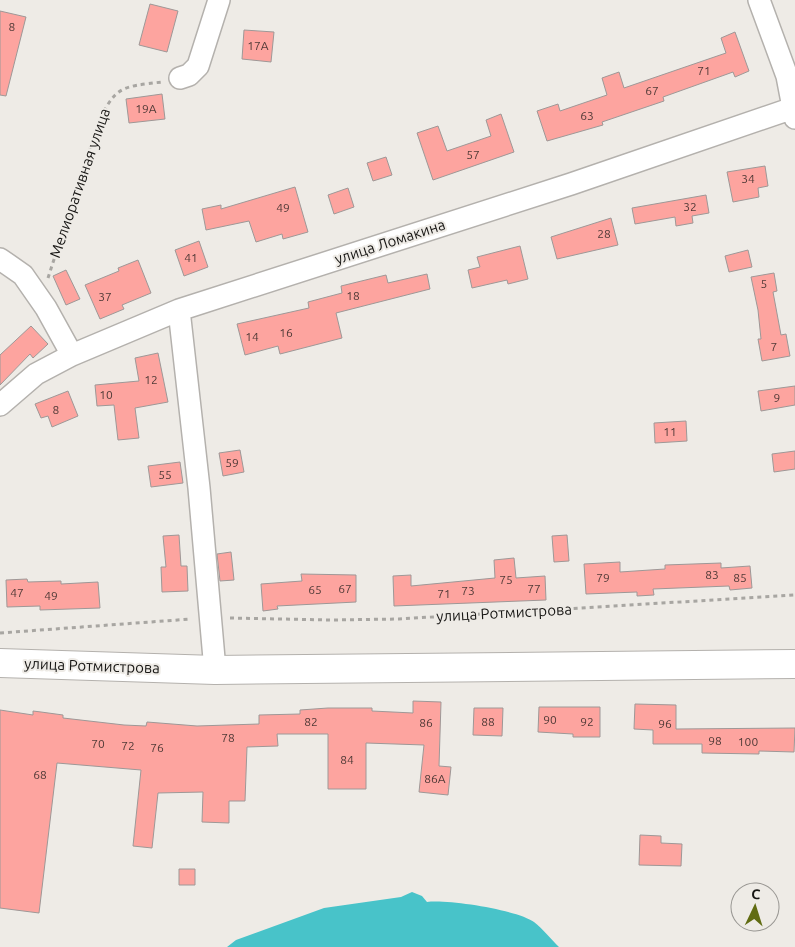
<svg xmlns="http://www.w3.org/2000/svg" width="795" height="947" viewBox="0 0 795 947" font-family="Ubuntu,sans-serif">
<rect width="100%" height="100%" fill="#eeebe6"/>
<path fill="#48c3c9" d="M412 892 422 896 427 902C447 899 518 910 534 922 543 929 551 939 559 947H227L236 940 324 908 401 897Z"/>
<path fill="#fda49f" stroke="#9e9897" d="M150 4 178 11 167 52 139 45Z
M0 11 26 17 6 96 0 95Z
M244 30 274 32 271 62 242 59Z
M735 32 749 71 735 77 733 72 663 97 664 101 602 122 603 125 547 141 537 111 558 104 560 111 607 95 602 78 619 72 624 88 726 53 721 38Z
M162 94 165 119 129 123 126 99Z
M501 114 514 152 433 180 417 133 438 126 447 151 491 136 486 120Z
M386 157 392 175 373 181 367 163Z
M765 166 768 186 758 188 759 197 733 202 727 172Z
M295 187 308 232 283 239 282 234 256 242 249 221 206 230 202 209 221 205V209Z
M348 188 354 207 334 214 328 195Z
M706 195 709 213 692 216 693 223 676 226 675 217 635 224 632 208Z
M611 218 618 245 557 259 551 237Z
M199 241 208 267 184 276 175 250Z
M520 246 528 279 508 284 507 280 472 288 468 270 480 267 477 257Z
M748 250 752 267 729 272 725 256Z
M138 260 151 293 122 305 124 309 100 319 85 285 119 271 118 268Z
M66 270 80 299 66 305 53 276Z
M774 273 777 291 773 292 781 335 786 334 790 356 762 361 758 339H761L758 310 751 277Z
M427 274 430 289 336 313 342 338 280 354 278 346 245 355 237 324 309 308 308 302 342 293 341 286 386 275 388 283Z
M31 326 48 344 33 358 30 354 0 385V355Z
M158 353 168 402 135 408 139 438 118 440 114 405 97 406 95 385 139 381 135 358Z
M795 386V405L761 411 758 391Z
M68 391 78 416 52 427 48 416 41 418 35 404Z
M686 421 687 441 655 443 654 423Z
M240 450 244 472 223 476 219 453Z
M795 451V469L774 472 772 454Z
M180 462 183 483 151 487 148 466Z
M179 535 181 566H187L188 591 162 592 161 567H166L163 536Z
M567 535 569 561 554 562 552 536Z
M231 552 234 580 220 581 217 554Z
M514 558 516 578 545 576 546 600 394 606 393 576 411 575V586L495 578 494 560Z
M620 562V572L665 569V565L721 563V568L750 566 752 588 730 590 729 586 653 589 654 595 637 596V592L586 594 584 564Z
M301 574 356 575V602L277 606 278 609 263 611 261 584 302 581Z
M27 579 28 582 61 581V584L98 582 100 608 40 610V606L7 607 6 580Z
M413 701 441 702 439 766 451 767 448 795 419 792 424 745 366 743V789H328V734H277L278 746 247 747 245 801H229V823L202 822 203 792 158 793 152 848 133 846 141 770 57 763 39 913 0 908V710L33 715V711L41 712 63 715V718L124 725 146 726 147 722 197 726 259 724V715L300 714V710L328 708H372V711L413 713Z
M635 704 676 705V729L795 728 794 752 759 751V754L702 753V744H653V730L634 729Z
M539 707H600V737H573V734L538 732Z
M474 708H503L502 736 473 735Z
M640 835 661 836V843L682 844 681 866 639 865Z
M179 869H195V885H179Z"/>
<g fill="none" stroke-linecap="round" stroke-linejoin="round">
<defs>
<path id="minor" d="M759 0 787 76 795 118
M180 78 189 75 198 66 219 0
M0 259 23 275 46 308 72 355
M179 310 199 488 215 670
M0 405 36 374 72 355 179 310 571 184 793 108"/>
<path id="tertiary" d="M0 663 215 670 795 664"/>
</defs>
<use href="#minor" stroke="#b4b1ad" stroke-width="24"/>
<use href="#tertiary" stroke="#b4b1ad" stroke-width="30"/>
<path stroke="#a8a6a2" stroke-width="3" stroke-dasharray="4 4" stroke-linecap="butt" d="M48 278 97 126C115 86 120 87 162 82
M230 618 330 620 399 619 795 595
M0 633 191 619"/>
<use href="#minor" stroke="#fff" stroke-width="21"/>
<use href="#tertiary" stroke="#fff" stroke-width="28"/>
</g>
<g text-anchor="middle" stroke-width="4" stroke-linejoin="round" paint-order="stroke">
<g font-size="12" fill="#503a37">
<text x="12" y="31">8</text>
<text x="258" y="50">17А</text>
<text x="704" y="75">71</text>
<text x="652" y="95">67</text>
<text x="146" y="113">19А</text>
<text x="587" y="120">63</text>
<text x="473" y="159">57</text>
<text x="748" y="183">34</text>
<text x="690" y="211">32</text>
<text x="283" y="212">49</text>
<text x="604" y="238">28</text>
<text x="191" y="262">41</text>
<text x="764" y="288">5</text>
<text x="353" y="300">18</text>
<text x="105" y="301">37</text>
<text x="286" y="337">16</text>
<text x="252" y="341">14</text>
<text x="774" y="351">7</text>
<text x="151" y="384">12</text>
<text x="106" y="399">10</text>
<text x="777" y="402">9</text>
<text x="56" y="414">8</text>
<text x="670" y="436">11</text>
<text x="232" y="467">59</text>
<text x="165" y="479">55</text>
<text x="712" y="579">83</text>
<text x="603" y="582">79</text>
<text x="740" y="582">85</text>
<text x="506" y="584">75</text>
<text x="345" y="593">67</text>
<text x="534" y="593">77</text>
<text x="315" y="594">65</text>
<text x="468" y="595">73</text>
<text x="17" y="597">47</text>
<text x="444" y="598">71</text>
<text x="51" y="600">49</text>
<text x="550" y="724">90</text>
<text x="311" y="726">82</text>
<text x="488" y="726">88</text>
<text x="587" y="726">92</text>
<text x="426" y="727">86</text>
<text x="665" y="728">96</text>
<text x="228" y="742">78</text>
<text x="715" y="745">98</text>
<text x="748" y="746">100</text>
<text x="98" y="748">70</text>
<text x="128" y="750">72</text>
<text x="157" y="752">76</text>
<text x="347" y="764">84</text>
<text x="40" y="779">68</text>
<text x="435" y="783">86А</text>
</g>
<g font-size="15" fill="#171614" stroke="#eeebe6">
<text transform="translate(80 183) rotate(-71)" y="5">Мелиоративная улица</text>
<text transform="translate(390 242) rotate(-18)" y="5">улица Ломакина</text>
<text transform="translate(504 613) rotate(-3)" y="5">улица Ротмистрова</text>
<text transform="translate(92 666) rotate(2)" y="5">улица Ротмистрова</text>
</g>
</g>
<g transform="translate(755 907) rotate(4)"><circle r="24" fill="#eeebe6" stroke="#989692"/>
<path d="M0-4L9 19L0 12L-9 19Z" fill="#616c12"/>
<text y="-8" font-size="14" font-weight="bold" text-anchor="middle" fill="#171614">С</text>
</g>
</svg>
